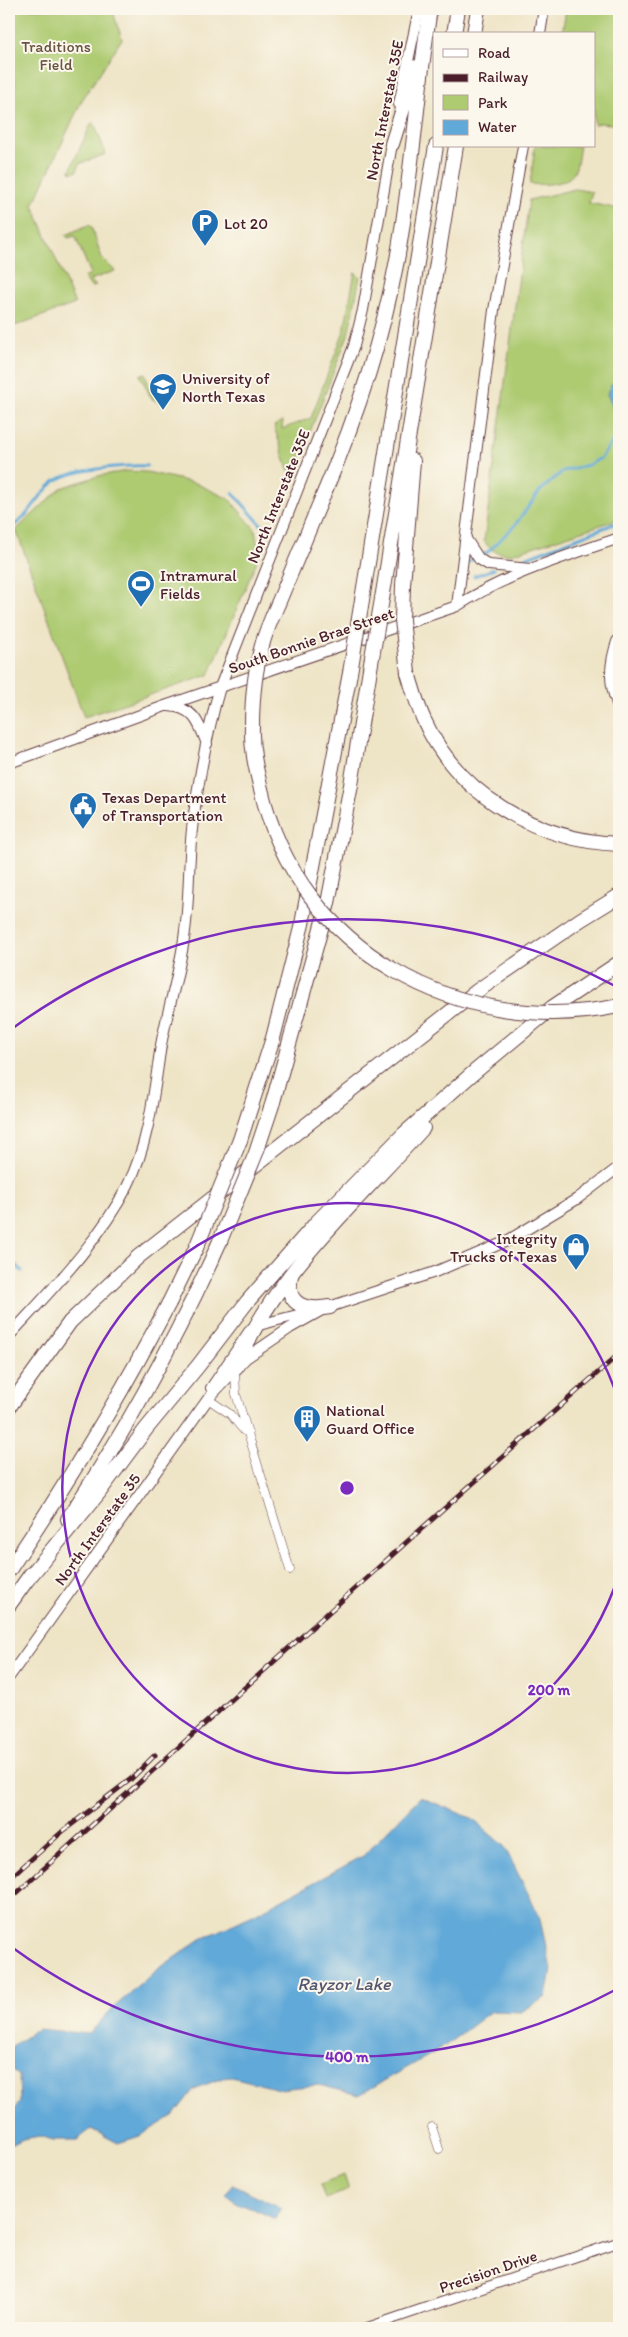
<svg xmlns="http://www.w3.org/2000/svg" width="628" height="2337" viewBox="0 0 628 2337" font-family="Itim,sans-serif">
<rect width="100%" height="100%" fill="#fbf7ec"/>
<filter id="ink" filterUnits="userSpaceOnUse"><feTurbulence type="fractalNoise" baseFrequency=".02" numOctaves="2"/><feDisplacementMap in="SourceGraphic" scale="10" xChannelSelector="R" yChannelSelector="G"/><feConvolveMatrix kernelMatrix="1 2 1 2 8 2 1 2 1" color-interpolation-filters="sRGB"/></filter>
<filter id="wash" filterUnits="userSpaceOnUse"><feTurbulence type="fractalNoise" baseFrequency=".0096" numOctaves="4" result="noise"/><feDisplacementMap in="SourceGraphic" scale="20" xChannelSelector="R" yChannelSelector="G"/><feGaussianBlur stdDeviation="1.12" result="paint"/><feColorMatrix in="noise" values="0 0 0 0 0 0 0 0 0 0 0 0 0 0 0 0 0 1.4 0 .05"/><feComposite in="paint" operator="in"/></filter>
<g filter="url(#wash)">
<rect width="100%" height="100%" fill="#eee4c6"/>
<path fill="#aecb72" stroke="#7c754e" d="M9 9H112L122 39 82 100 33 205 75 304 9 328Z
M566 9H619V113H615L612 124 600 123 594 125V34H562Z
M94 123 106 154 79 164 77 171 71 173 70 170 91 124Z
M535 146H580C578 154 578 167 573 174 566 185 542 185 530 184Z
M575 189 592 192 589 203 619 209V380L612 409 619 421V519L511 554C498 554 492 552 484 541L529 200Z
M88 225 91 226 102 258 115 271 90 280 96 286 91 287 84 277 91 274 75 236 68 238 66 235Z
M355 272 360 277 348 335 299 460H297L293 469 288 470 274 426 283 421 282 429 311 418 344 331Z
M145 373 153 397 159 392 162 403 161 404 151 398 140 375Z
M126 471 147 472 195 483 229 499 255 529 259 556 209 675 84 717 16 530 61 488 98 476Z
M344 2175 349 2190 325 2199 320 2184Z"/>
<path fill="#61a9d8" stroke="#566482" d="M619 380V421L607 394 610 386Z
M420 1797 471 1818 504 1846 539 1915 551 1969 546 1997 521 2012 491 2011 442 2048 359 2095 319 2085 279 2089 228 2076 194 2089 173 2116 140 2136 118 2143 91 2129 77 2140H53L40 2136 23 2139 9 2146V2116L20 2102 19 2076 9 2066V2048L38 2029 89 2034 111 2010 154 1972 201 1939 255 1914 363 1856Z
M232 2184 282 2208 275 2219 243 2204 242 2206 226 2195Z"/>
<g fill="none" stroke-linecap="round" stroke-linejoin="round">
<path stroke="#61a9d8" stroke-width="3" d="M233 493 265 529
M9 527C27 523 40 489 59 479 78 469 125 465 147 466
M468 562 488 552 515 525 540 491 563 471 588 465 601 458 619 432
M512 563 619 522
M474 576 494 569
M9 1258 22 1271"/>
</g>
</g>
<g filter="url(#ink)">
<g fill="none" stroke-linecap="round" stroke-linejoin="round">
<defs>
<path id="minor" d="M235 1370 236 1394 290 1570
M208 1399 230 1414 244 1431
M432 2127 439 2149"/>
<path id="tertiary" d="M366 2328 619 2242"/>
<path id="secondary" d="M540 34 544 9
M399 104 419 9
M466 539 479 559 489 565 530 569
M457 606 494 310 523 146
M168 706C194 707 199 723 207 744
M9 763 165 706 457 606C507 574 564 557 619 538
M323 1309 435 1272 507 1241 577 1199 619 1167
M9 1336C52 1289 98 1243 128 1185 149 1143 154 1091 161 1045 168 1007 181 969 185 931 190 894 188 857 193 821 199 779 208 728 220 687L354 346 363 310 393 138
M211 1388 250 1330 255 1326 309 1312
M9 1677 208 1399 246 1358 290 1328 324 1309"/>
<path id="motorway" d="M454 34 458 9
M474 34 478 9
M392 144 416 67
M325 491C357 416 382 340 397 260 412 177 417 92 430 9
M403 585 413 461
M382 599 456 146
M361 606 436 146
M619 642C612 663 610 682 619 703
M408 673C413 689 417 705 424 720 458 796 539 841 619 844
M273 1102 328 903 351 785 370 669
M240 1140 273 1038 302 924 350 673
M291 1276C284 1306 307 1311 330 1307
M236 1367C275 1272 356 1203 423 1128
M9 1407 70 1322 138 1257 477 991 580 920 619 896
M68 1519C126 1430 177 1338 220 1241
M9 1570C67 1484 121 1395 169 1303
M27 1580 97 1495 146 1429 198 1366 247 1302 317 1222 404 1134 472 1074 553 1007 619 963
M9 1605 31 1574"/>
</defs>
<use href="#minor" stroke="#633d42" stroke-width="9"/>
<use href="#tertiary" stroke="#633d42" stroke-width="11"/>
<use href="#secondary" stroke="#633d42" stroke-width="12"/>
<use href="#motorway" stroke="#633d42" stroke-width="16"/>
<use href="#minor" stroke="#fff" stroke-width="8"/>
<use href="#tertiary" stroke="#fff" stroke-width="9"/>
<use href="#secondary" stroke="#fff" stroke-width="10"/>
<use href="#motorway" stroke="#fff" stroke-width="14"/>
<defs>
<path id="rail" d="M9 1879 63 1831 131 1779 155 1755
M9 1900 410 1539 619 1354"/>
</defs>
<use href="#rail" stroke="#4a1f2b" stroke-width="5"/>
<use href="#rail" stroke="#fbf7ec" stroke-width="3" stroke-dasharray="9" stroke-linecap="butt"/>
<defs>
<path id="motorway-bridge" d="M325 491C310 527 295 563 280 599 274 613 267 628 263 642 255 669 252 700 252 727 251 748 256 769 261 789 298 951 461 1039 619 1006
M403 585 402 620 408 673
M370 669 382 599
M350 673 361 606
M220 1241 256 1153 273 1102
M169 1303 196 1248 240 1140"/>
</defs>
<use href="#motorway-bridge" stroke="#633d42" stroke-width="16" stroke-linecap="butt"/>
<use href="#motorway-bridge" stroke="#fff" stroke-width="14"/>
</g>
</g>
<g fill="none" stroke="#7b2cbf" stroke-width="2.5">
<path d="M619 1574A285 285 0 1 1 619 1402"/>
<path d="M619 1988A569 569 0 0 1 13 1948M13 1028A569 569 0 0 1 619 988"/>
</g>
<defs>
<symbol id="parking-pin" viewBox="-11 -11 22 30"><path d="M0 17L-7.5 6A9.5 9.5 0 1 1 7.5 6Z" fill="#1f6fb2" stroke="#fbf7ec"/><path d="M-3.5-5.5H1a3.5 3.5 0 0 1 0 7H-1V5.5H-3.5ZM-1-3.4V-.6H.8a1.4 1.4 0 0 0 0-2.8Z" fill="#fff"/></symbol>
<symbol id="university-pin" viewBox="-11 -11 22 30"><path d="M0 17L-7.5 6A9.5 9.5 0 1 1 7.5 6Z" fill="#1f6fb2" stroke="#fbf7ec"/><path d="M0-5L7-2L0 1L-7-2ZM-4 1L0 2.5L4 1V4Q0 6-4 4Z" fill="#fff"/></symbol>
<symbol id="stadium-pin" viewBox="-11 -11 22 30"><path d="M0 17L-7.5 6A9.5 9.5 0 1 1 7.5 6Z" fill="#1f6fb2" stroke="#fbf7ec"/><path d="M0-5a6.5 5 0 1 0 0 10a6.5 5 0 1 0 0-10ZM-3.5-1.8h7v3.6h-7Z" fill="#fff"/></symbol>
<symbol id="civic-pin" viewBox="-11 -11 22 30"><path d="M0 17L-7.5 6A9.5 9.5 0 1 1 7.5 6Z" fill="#1f6fb2" stroke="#fbf7ec"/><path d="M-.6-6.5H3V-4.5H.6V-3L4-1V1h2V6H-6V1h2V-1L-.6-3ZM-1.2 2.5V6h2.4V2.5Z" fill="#fff"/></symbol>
<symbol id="shop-pin" viewBox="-11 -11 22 30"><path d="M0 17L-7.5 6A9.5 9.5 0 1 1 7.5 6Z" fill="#1f6fb2" stroke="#fbf7ec"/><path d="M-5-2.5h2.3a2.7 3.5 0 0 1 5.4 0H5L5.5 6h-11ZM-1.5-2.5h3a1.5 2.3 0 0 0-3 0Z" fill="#fff"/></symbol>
<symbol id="building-pin" viewBox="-11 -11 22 30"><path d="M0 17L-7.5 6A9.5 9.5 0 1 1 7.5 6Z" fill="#1f6fb2" stroke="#fbf7ec"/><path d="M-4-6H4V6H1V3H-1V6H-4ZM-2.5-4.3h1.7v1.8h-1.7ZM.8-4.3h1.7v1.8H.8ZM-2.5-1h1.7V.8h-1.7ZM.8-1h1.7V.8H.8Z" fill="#fff"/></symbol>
</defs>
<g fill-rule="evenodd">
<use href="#parking-pin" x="189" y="207" width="32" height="43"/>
<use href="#university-pin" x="147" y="371" width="32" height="43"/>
<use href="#stadium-pin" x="125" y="568" width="32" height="43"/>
<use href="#civic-pin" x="67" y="790" width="32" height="43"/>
<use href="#shop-pin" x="560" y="1231" width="32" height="43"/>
<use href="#building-pin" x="291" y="1403" width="32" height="43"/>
</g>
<g text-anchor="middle" stroke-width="4" stroke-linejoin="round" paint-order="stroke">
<g font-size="16" fill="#685340" stroke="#fbf7ec">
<text x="56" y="52">Traditions<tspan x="56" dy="18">Field</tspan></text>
</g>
<g font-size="16" fill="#4a1f2b" stroke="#fbf7ec">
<text transform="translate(384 110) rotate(-79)" y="6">North Interstate 35E</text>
<text transform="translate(278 496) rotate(-68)" y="6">North Interstate 35E</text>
<text transform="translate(311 640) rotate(-19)" y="6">South Bonnie Brae Street</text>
<text transform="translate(97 1529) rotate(-54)" y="6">North Interstate 35</text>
<text transform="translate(488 2271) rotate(-19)" y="6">Precision Drive</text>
</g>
<g font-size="16" fill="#4a1f2b" stroke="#fbf7ec" text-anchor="start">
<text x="224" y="229">Lot 20</text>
<text x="182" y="384">University of<tspan x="182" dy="18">North Texas</tspan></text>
<text x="160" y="581">Intramural<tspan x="160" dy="18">Fields</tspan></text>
<text x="102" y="803">Texas Department<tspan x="102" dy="18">of Transportation</tspan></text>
<text x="557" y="1244" text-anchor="end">Integrity<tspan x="557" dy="18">Trucks of Texas</tspan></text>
<text x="326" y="1416">National<tspan x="326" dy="18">Guard Office</tspan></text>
</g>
<g font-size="18" font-style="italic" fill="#535670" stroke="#fbf7ec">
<text x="344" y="1990">Rayzor Lake</text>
</g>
</g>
<circle cx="347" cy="1488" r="8" fill="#7b2cbf" stroke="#fbf7ec" stroke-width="2.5"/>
<g font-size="15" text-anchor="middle" font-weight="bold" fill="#7b2cbf" stroke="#fbf7ec" stroke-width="4" stroke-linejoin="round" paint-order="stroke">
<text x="549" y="1695">200 m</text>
<text x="347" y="2062">400 m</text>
</g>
<rect width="628" height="2337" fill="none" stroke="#fbf7ec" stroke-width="30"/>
<rect x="433" y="32" width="162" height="115" fill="#fbf7ec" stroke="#b4a19f"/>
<rect x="443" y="49" width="25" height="8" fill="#ffffff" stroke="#b4a19f"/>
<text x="478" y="58" font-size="15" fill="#4a1f2b">Road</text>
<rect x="443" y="74" width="25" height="8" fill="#4a1f2b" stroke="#b4a19f"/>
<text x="478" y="82" font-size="15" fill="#4a1f2b">Railway</text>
<rect x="443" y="95" width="25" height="15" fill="#aecb72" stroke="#b4a19f"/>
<text x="478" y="108" font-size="15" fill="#4a1f2b">Park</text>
<rect x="443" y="120" width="25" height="15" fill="#61a9d8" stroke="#b4a19f"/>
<text x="478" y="132" font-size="15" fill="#4a1f2b">Water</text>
</svg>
